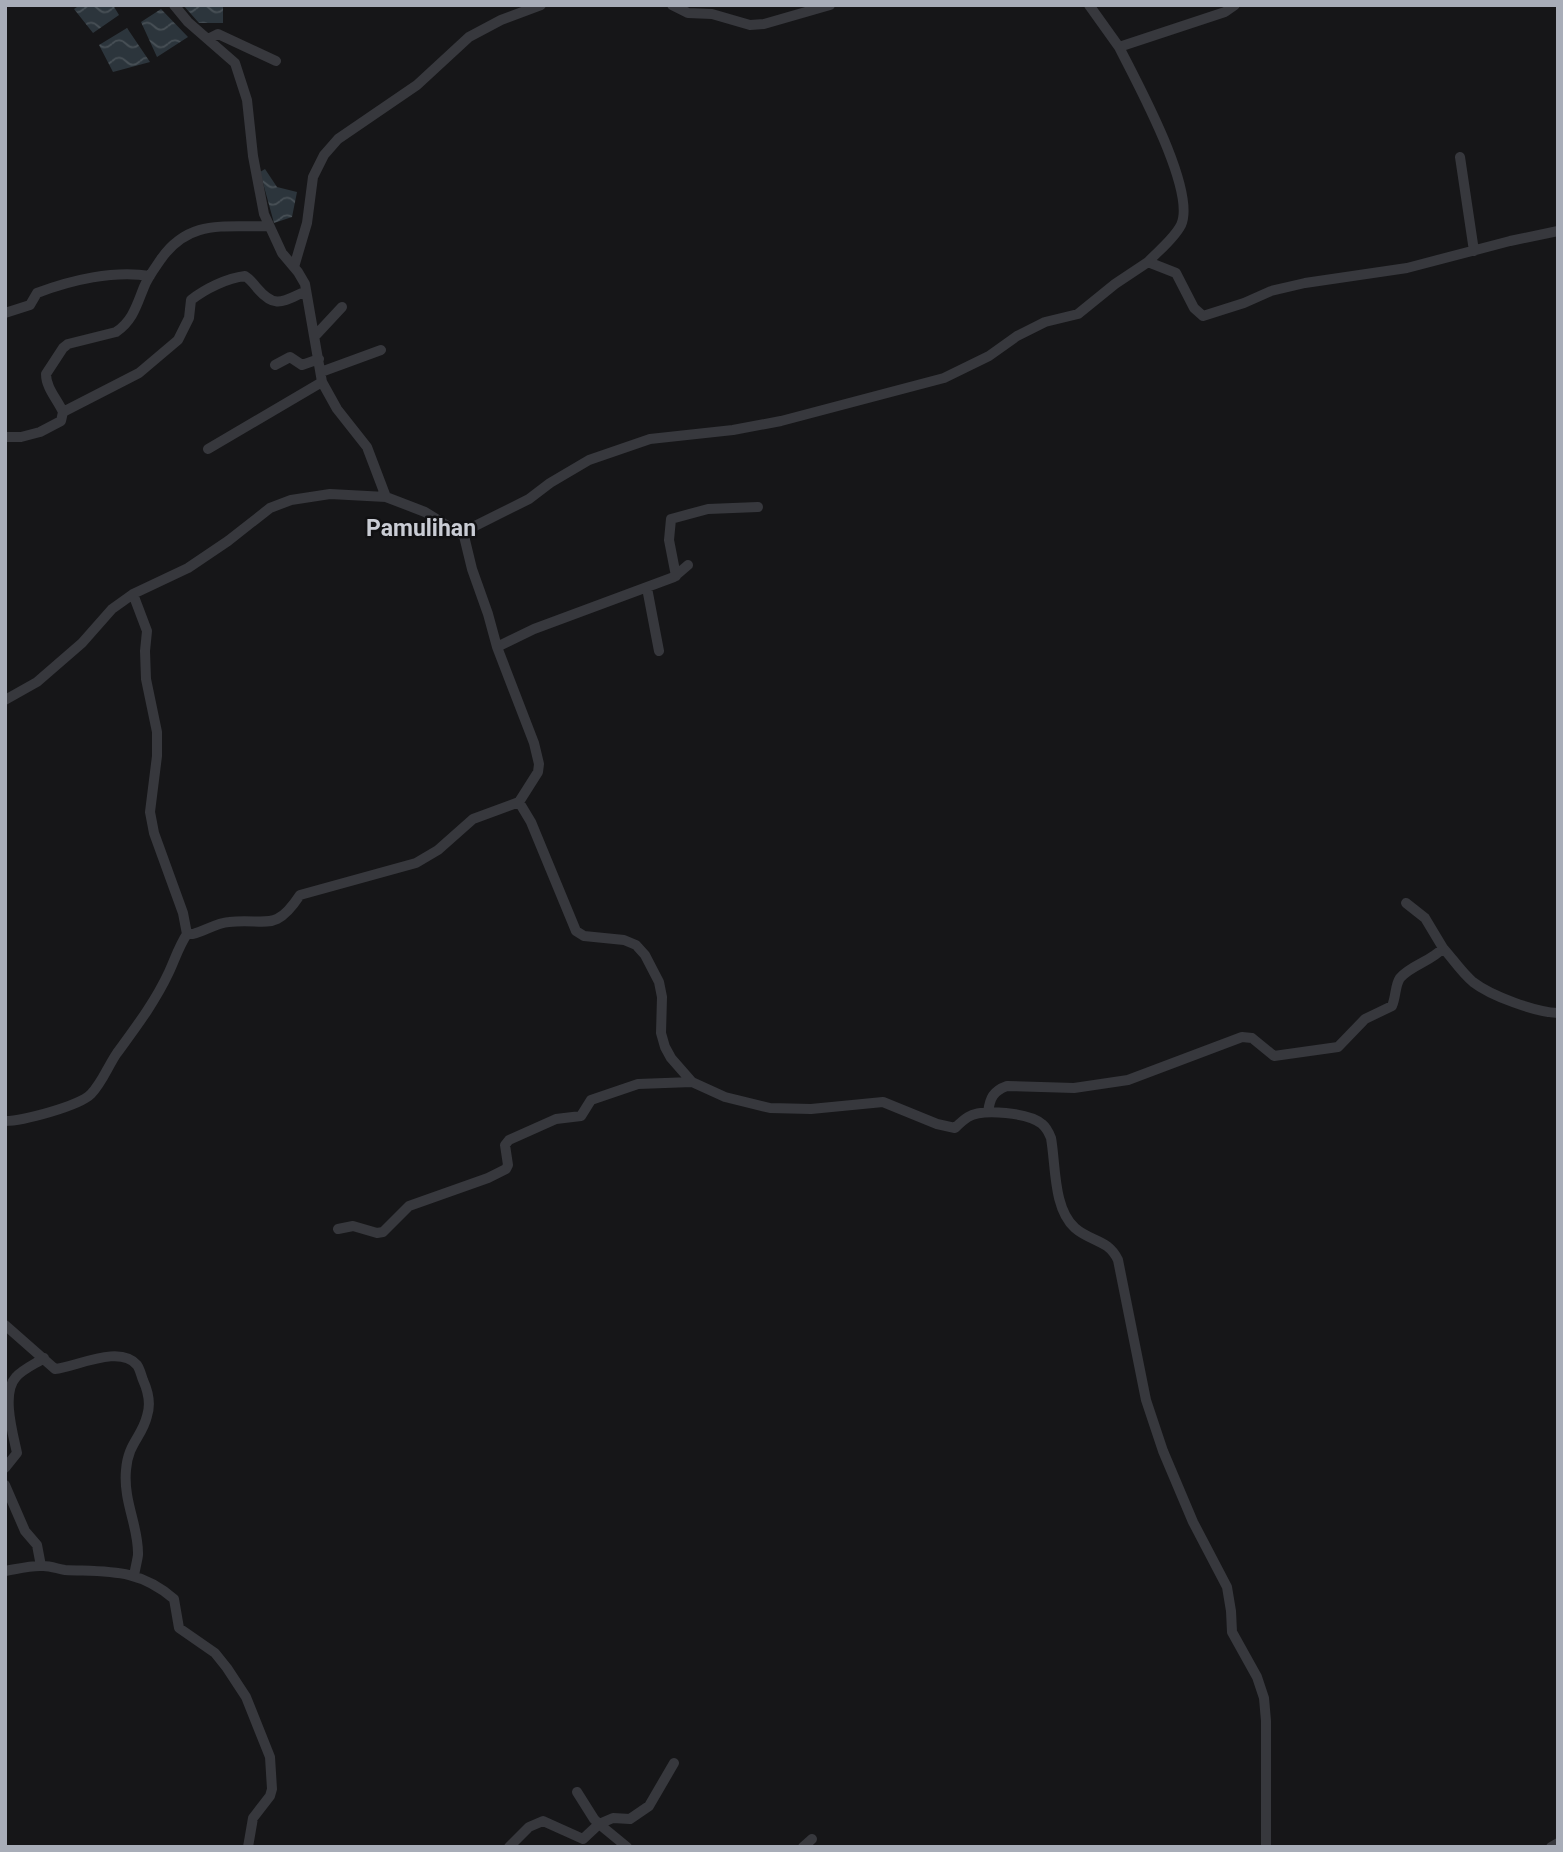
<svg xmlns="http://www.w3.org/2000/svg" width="1563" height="1852" viewBox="0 0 1563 1852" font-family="Roboto,sans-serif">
<defs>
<pattern id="water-waves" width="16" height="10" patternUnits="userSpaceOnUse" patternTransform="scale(1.75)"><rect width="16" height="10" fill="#2c353c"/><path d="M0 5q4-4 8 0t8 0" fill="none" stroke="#485056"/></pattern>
</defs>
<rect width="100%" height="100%" fill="#161618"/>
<path fill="url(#water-waves)" d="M80 5H113L119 15 93 33 74 9Z
M183 5H223V23H199Z
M161 9 188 37 157 57 141 22Z
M127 28 150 62 113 72 99 45Z
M265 169 277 187 297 192 292 217 274 223 260 172Z"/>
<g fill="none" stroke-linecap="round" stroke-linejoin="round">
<path stroke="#37383d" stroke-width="10" d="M174 5 188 22 235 63 247 100 253 156 264 214 282 253 298 272 305 284 322 382 337 409 367 447 386 497 425 512 464 536 472 569 488 614 497 647 534 743 539 764 538 772 519 802 531 822 576 931 584 936 624 940 636 945 645 955 659 982 662 997 661 1033 665 1047 671 1058 692 1082 725 1097 770 1108 811 1109 883 1102 937 1124 955 1128C959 1124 963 1120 968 1117 983 1108 1029 1113 1042 1124 1047 1128 1049 1133 1051 1138 1056 1166 1053 1208 1075 1228 1091 1242 1108 1239 1118 1260L1146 1400 1163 1451 1193 1522 1227 1587 1231 1611 1232 1632 1257 1677 1264 1698 1266 1721V1847
M672 5 688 13 712 14 750 25 764 24 830 5
M1089 5 1119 47 1225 12 1235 5
M208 39 218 34 276 61
M1119 47C1136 81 1197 191 1181 225 1174 239 1158 251 1148 262
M1460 157 1474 251
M294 267 307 223 313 177 324 155 338 139 417 85 469 37 501 20 541 5
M5 313 30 305 37 293C71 280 114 270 150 276
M315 336 342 307
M275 365 290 357 302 365 319 359
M321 372 381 350
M63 412C57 399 46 388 46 374L63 348 68 344 116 332C133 321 137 304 144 287 148 277 155 268 161 259 190 218 225 228 268 226
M5 437H21L40 432 61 421 63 412 139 373 178 340 189 318 191 300C205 289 227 278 245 276 250 279 253 283 257 288 276 310 283 301 306 291
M208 449 322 382
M464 536 473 527 529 499 550 483 589 460 650 439 733 430 781 421 944 378 989 356 1017 336 1045 322 1078 314 1115 284 1148 262 1176 273 1194 308 1203 316 1244 303 1271 291 1305 283 1407 268 1510 241 1558 231
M676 576 669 540 671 519 708 509 758 507
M647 588 659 651
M497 647 534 629 674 577 688 565
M5 700 37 682 82 643 112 609 133 594 188 568 228 541 270 508 291 500 330 494 386 497
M1406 903 1425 918 1443 948
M187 934H193C205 931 216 923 229 922 267 918 275 933 300 895L416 863 438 850 473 819 519 802
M988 1112C990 1098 993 1091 1007 1086L1074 1088 1128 1080 1242 1037 1252 1038 1274 1056 1338 1047 1365 1019 1392 1006C1396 997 1395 985 1400 978 1411 965 1432 961 1443 948 1453 959 1462 973 1473 982 1491 996 1535 1012 1558 1013
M5 1121C23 1121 79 1106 91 1094 102 1083 108 1066 117 1053 136 1027 155 1002 169 972 175 959 179 946 187 934L183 913 154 833 150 812 157 756V732L146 679 145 651 147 631 133 594
M338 1229 353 1226 377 1233 383 1232 409 1206 488 1178 506 1169 508 1165 505 1145 509 1140 556 1119 581 1116 591 1100 638 1084 692 1082
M5 1325 55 1369C76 1367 120 1344 137 1365 140 1369 141 1375 143 1380 148 1391 151 1404 147 1416 142 1437 128 1443 126 1470 123 1502 139 1527 138 1555 137 1562 135 1569 134 1576
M5 1468 17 1453C13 1434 1 1393 16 1377 23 1369 35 1364 44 1358
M5 1485 25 1531 37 1545 41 1566
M5 1571C17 1569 32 1565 43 1566 51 1566 58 1569 65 1570 108 1572 138 1568 174 1599L179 1628 215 1653 227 1668 246 1697 270 1757 272 1789 270 1796 253 1818 248 1847
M577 1792 594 1819 599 1824 613 1818 630 1819 649 1806 674 1763
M509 1847 529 1827 543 1821 583 1839 599 1824 627 1847
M803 1847 812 1839
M1551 1847 1558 1843"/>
</g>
<g text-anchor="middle" stroke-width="5" stroke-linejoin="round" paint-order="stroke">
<g font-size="23" font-weight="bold" fill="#c9ccd4" stroke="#111113">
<text x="421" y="536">Pamulihan</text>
</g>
</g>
<rect width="1563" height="1852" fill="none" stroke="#a8adb8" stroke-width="14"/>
</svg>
